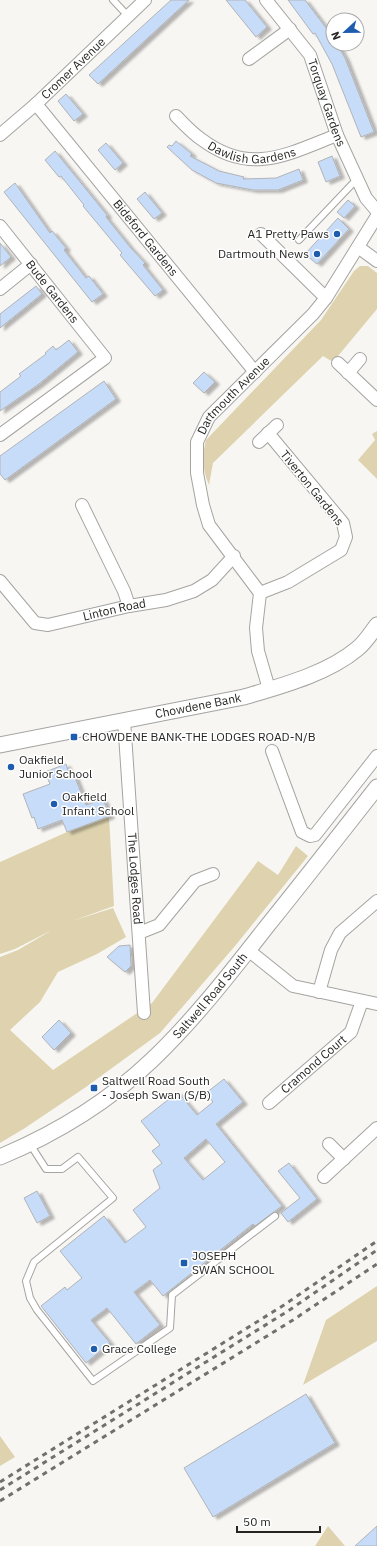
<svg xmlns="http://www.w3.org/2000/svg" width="377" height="1546" viewBox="0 0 377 1546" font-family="'IBM Plex Sans',sans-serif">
<defs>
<filter id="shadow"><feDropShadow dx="4.5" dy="2.5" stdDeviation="1" flood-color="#0004"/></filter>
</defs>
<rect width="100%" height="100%" fill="#f7f6f3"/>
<path fill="#ded3ae" d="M360 266H368L377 273V309L333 362 323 356 213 463 209 485C202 469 202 456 206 440L321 320 354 271Z
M377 431V479L358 460 375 440 372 434Z
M109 816 114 906 72 921 113 908 126 937 97 954 58 972 40 1002 10 1030 53 1070 152 1003 258 861 278 875 296 846 308 856 235 946 160 1033 86 1087 25 1128 0 1143V957L18 950 52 930 15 949 0 954V862L67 832Z
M377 1286V1341L303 1385 326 1320Z
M0 1436 15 1457 0 1466Z
M328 1526 345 1546H315Z"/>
<path fill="#c7dcf9" stroke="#b1b3b6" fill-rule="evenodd" filter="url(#shadow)" d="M171 0H189L98 84 89 75Z
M226 0H245L267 27 256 37Z
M288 0H305L333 37V44H337L345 58 374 132 361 137 332 64 315 33 313 34Z
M66 94 83 114 74 121 58 101Z
M176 141 192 154 190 156 219 171 244 177 243 179 276 178 299 169 303 180 278 190H253L216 183 192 170 167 147 169 145 172 146Z
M106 143 123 163 115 170 98 150Z
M55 151 107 215 106 217 130 247 145 263 143 265 163 290 155 296 120 255 122 253 83 206 84 205 61 176 59 177 45 160Z
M332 156 340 176 326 182 318 162Z
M15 183 50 233 52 231 66 248 64 250 86 278 89 276 103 294 92 302 4 192Z
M145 192 162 213 154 219 137 199Z
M348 200 355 206 344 218 337 212Z
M338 218 349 229 317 264 305 254Z
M0 243 11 257 0 266Z
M36 286 42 294 0 328V314Z
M69 340 78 352 39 384 0 411V392L21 376 19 374 46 354 45 353 53 346 56 350Z
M204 372 215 382 204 393 193 383Z
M104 381 116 399 5 480 0 474V456Z
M66 764 70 776 74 775 86 805 103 799 110 816 67 832 62 820 38 829 34 817 32 818 23 794 50 784 45 772Z
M130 945 131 966 125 972 107 957 119 946Z
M59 1020 71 1033 54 1050 42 1037Z
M224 1079 243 1102 216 1124 282 1206 255 1226 253 1224 163 1296 150 1280 134 1292 160 1325 136 1344 107 1308 91 1320 110 1343 86 1363 41 1306 65 1287 67 1290 82 1278 60 1251 104 1216 125 1243 146 1227 133 1210 160 1188 153 1170 162 1163 152 1151 160 1145 141 1121 178 1092 197 1115 213 1102 206 1093ZM206 1139 225 1162 203 1180 184 1158Z
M289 1163 317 1199 288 1222 281 1213 300 1198 278 1171Z
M37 1191 50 1216 37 1223 24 1198Z
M306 1394 335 1443 213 1517 184 1468Z
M377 1526V1546H355Z"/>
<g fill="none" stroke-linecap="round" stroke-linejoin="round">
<defs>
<path id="service" d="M113 0 129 17
M299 240 357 179
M30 1144 46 1169H62L78 1157 113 1198 34 1262 26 1281 30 1298 37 1310 93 1381 170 1328 172 1295 275 1216"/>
<g id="minor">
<path id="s1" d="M266 0 310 55 337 135 366 198 377 211"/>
<path d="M249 59 290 29"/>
<path id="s2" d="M36 104 255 372"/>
<path id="s3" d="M176 116C184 124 192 133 201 139 250 176 286 155 337 135"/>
<path id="s4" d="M0 135 36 104 145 0"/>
<path id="s5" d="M0 226 105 358 0 435"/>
<path d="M261 234 326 298"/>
<path d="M358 247 377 261"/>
<path d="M0 289 31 264"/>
<path d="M338 363 377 400"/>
<path d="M348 373 360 359"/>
<path d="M259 442 277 425"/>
<path d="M82 505 124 591 129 606"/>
<path id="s6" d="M0 581 35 623 48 625 129 606 166 600 194 591 212 580 234 556"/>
<path d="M260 593 288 582 341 550 346 537 343 523 268 433"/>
<path id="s7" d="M269 689 258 651 256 628 260 593 209 525 203 505 197 473V442L209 417 313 314 326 298 377 216"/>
<path id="s8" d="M124 720 144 1013"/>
<path d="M272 751 302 832 310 836 315 835 377 756"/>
<path d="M139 933 159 925 195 881 213 874"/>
<path d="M248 950 293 986 377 1004"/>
<path d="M319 992 331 950 340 933 377 901"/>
<path id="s9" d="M269 1103 351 1032 362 1001"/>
<path d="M329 1144 344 1159"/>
<path d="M324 1177 377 1128"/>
</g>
<g id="tertiary">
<path id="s10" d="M0 745 244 697C281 686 327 674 357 649 365 643 371 633 377 625"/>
<path id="s11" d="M0 1157C55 1134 109 1101 152 1060 195 1019 232 971 268 925 305 879 341 833 377 787"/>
</g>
</defs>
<use href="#service" stroke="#a5a4a1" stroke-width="8"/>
<use href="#minor" stroke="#a5a4a1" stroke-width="14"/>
<use href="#tertiary" stroke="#a5a4a1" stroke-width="17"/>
<use href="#service" stroke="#fff" stroke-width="6"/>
<use href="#minor" stroke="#fff" stroke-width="12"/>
<use href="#tertiary" stroke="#fff" stroke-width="15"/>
<path stroke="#70706e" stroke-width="3" stroke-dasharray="5 5" stroke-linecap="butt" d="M0 1482 284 1305 377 1241
M0 1490 288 1311 377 1250
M0 1501 293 1320 377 1264"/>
</g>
<g fill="#1e5cad" stroke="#fff" stroke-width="1.5">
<circle cx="337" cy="234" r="4"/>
<circle cx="317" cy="254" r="4"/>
<rect x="70" y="733" width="8" height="8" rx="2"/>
<circle cx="11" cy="767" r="4"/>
<circle cx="54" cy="804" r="4"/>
<rect x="90" y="1084" width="8" height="8" rx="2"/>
<rect x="180" y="1259" width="8" height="8" rx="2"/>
<circle cx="94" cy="1349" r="4"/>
</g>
<g text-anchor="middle" stroke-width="3" stroke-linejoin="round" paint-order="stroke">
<g font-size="12" fill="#252523" stroke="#fff">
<text dy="4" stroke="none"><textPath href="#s4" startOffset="99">Cromer Avenue</textPath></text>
<text dy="4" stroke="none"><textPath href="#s1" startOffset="121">Torquay Gardens</textPath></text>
<text dy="4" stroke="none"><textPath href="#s3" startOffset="89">Dawlish Gardens</textPath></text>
<text dy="4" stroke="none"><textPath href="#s2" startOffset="173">Bideford Gardens</textPath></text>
<text dy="4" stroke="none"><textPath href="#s5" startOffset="84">Bude Gardens</textPath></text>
<text dy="4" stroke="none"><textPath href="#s7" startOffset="327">Dartmouth Avenue</textPath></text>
<text transform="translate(312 488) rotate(51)" y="4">Tiverton Gardens</text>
<text dy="4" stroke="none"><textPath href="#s6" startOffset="136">Linton Road</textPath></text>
<text dy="4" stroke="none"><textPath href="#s10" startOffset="202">Chowdene Bank</textPath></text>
<text dy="4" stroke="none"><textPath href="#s8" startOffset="159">The Lodges Road</textPath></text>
<text dy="4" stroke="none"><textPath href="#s11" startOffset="268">Saltwell Road South</textPath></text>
<text dy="4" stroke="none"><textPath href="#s9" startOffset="59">Cramond Court</textPath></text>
</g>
<g font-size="12" fill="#252523" stroke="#fff" text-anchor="start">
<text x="329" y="238" text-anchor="end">A1 Pretty Paws</text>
<text x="309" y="258" text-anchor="end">Dartmouth News</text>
<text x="82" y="741">CHOWDENE BANK-THE LODGES ROAD-N/B</text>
<text x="19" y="764">Oakfield<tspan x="19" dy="14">Junior School</tspan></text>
<text x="62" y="801">Oakfield<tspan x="62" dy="14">Infant School</tspan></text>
<text x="102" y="1085">Saltwell Road South<tspan x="102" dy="14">- Joseph Swan (S/B)</tspan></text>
<text x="192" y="1260">JOSEPH<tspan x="192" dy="14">SWAN SCHOOL</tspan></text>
<text x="102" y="1353">Grace College</text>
</g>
</g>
<g transform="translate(345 32) rotate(248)"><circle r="19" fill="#ffffff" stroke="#a8a8a7"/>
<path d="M0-3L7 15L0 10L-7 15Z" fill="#1e5cad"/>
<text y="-6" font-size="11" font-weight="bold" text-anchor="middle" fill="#252523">N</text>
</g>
<path d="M237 1526v6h83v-6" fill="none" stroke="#252523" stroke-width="2"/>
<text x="243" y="1526" font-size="12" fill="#252523" stroke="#ffffff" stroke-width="3" paint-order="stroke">50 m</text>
</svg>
